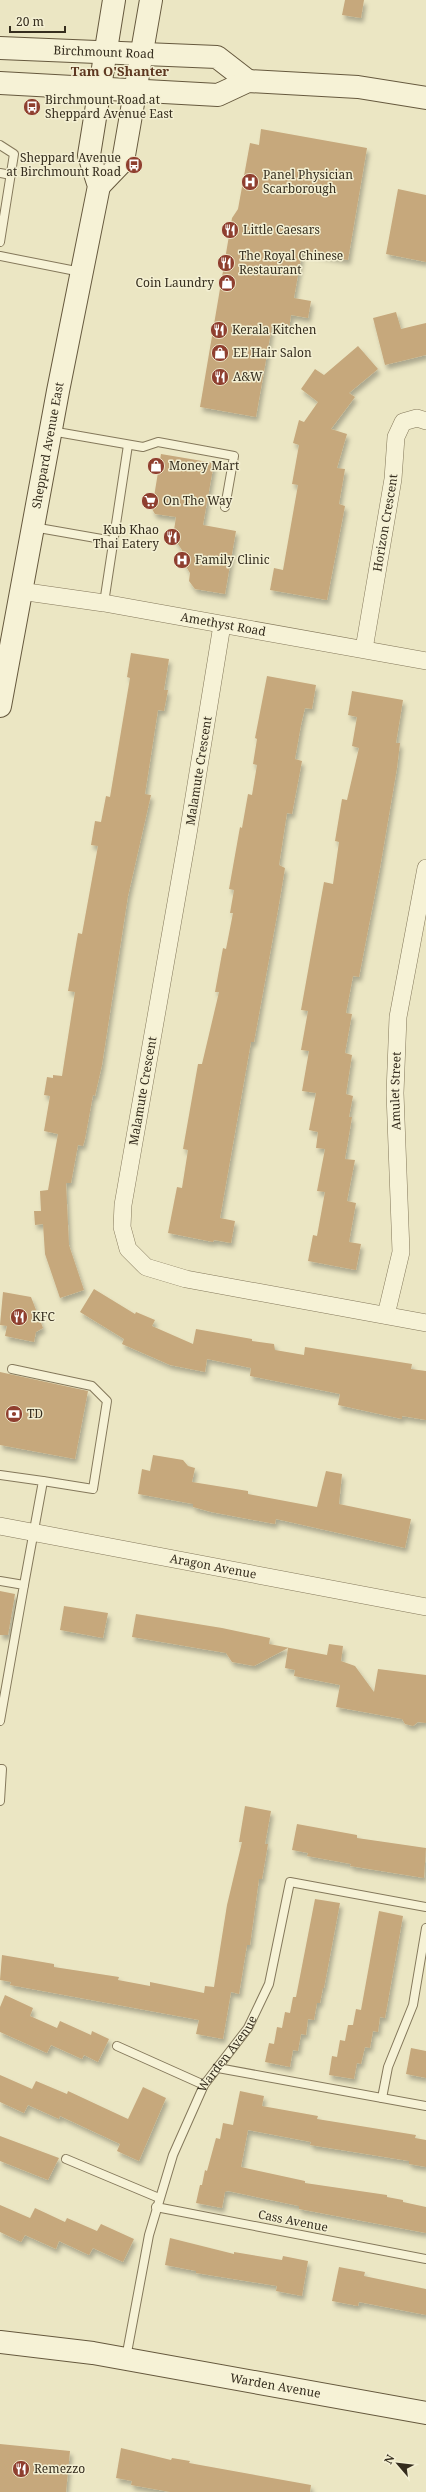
<svg xmlns="http://www.w3.org/2000/svg" width="426" height="2492" viewBox="0 0 426 2492" font-family="'Noto Serif',serif">
<defs>
<filter id="shadow"><feDropShadow dx="2.5" dy="4.5" stdDeviation="2" flood-color="#0004"/></filter>
</defs>
<rect width="100%" height="100%" fill="#ebe6c3"/>
<path fill="#c6a87c" filter="url(#shadow)" d="M345 0H364L361 18 342 15Z
M261 129 367 148 348 260 302 252 294 298 311 301 308 318 291 315 289 329 272 326 256 417 200 407 232 218 238 209 250 143 259 145Z
M398 189 426 195V262L386 254Z
M396 312 401 329 426 323V355L385 365 373 318Z
M358 346 378 369 349 393 355 397 331 429 347 434 337 468 345 469 339 504 345 506 327 600 270 590 274 568 283 570 298 485 292 484 299 445 293 443 299 420 304 422 318 402 301 389 315 369 324 375Z
M161 454 214 463 203 525 236 531 225 594 195 589 189 581 190 573 181 558 182 550 173 537 176 517 155 514 152 509Z
M131 653 169 659 164 690H168L164 711 158 710 145 794 151 795 128 896 102 1065 95 1096 93 1095 85 1139 83 1146 78 1145 71 1183H66L69 1245 84 1290 60 1298 45 1254 43 1224 35 1225 34 1211H41L40 1191 48 1190 58 1134 44 1131 50 1096 44 1095 47 1077 53 1078V1075L62 1076 75 992 68 991 78 933 82 934 98 846 91 845 95 821 101 822 106 796 110 797 130 678 127 677Z
M267 676 316 685 312 709 305 708 301 725 295 759 302 761 292 814 287 813 279 865 285 868 278 910 254 1042H251L220 1218 235 1221 231 1243 214 1240 213 1242 168 1233 177 1187 182 1188 188 1150 183 1149 198 1064H202L219 992H215L223 948 226 949 233 913H230L234 890 229 889 240 827 242 828 248 794 252 795 257 765 253 764 257 739 255 738Z
M352 691 403 700 396 743H400L397 768 380 868 359 977 353 976 346 1013 352 1014 345 1053 352 1055 346 1094 353 1096 349 1117H352L345 1159 355 1160 347 1201 356 1203 349 1242 361 1244 356 1270 308 1261 313 1235 317 1236 325 1192 317 1191 325 1149 316 1148 318 1132 309 1130 316 1093 302 1091 309 1051 301 1050 308 1011 301 1010 324 882 333 884 339 842 335 841 342 799 347 800 359 748 352 746 357 717 348 715Z
M94 1289 135 1314 136 1312 155 1320 152 1326 193 1344 196 1329 252 1339V1341L274 1344 275 1350 304 1355 305 1347 412 1364 411 1369 426 1371V1420L402 1416V1419L338 1405 340 1394 250 1376 251 1368 207 1359 205 1372 170 1365 122 1344 124 1339 80 1312Z
M3 1292 31 1297 43 1328 36 1332 34 1342 5 1336 7 1326 0 1325Z
M0 1372 88 1391 75 1459 0 1445Z
M153 1455 183 1460 188 1466 195 1468 192 1482 248 1491V1494L317 1507 326 1471 342 1474 339 1504 411 1519 405 1548 276 1519 275 1524 211 1512 193 1507V1504L138 1494 142 1469 150 1471Z
M0 1591 15 1594 8 1635H0Z
M64 1606 108 1613 103 1638 60 1630Z
M136 1614 222 1628 270 1638 269 1644 327 1655 329 1644 343 1646 341 1661 355 1666 374 1692 378 1669 426 1675V1723L418 1722 413 1726 405 1724 402 1719 336 1707 340 1685 294 1676 295 1670 285 1668 288 1648 254 1666 232 1662 226 1653 132 1637Z
M245 1806 271 1811 265 1844H268L262 1879H259L250 1945H247L239 1994 231 1992 223 2039 196 2034 199 2020 10 1985 11 1982 0 1980 2 1955 54 1964V1967L119 1977 118 1980 150 1986V1982L204 1993 205 1986 214 1987 227 1905 242 1842H239Z
M297 1824 357 1835V1838L426 1848 424 1878 350 1866 351 1864 307 1856 308 1853 292 1850Z
M315 1899 340 1903 324 1988H323L320 2003H317L314 2020 308 2019 306 2035 301 2034 298 2051 293 2050 290 2067 265 2062 269 2043 274 2044 277 2027 282 2028 285 2012 290 2013 293 1997H296Z
M379 1911 403 1916 385 2018 380 2017 378 2032 373 2031 370 2048 365 2047 361 2064 357 2063 354 2079 329 2075 332 2056 337 2057 340 2040 345 2041 348 2025H353L356 2009 361 2010Z
M5 1995 33 2008 30 2016 57 2028 60 2021 91 2035 92 2031 109 2039 98 2062 84 2055 82 2059 51 2045 47 2053 0 2032V2007Z
M411 2048 426 2051V2078L406 2074Z
M0 2075 32 2089 36 2081 67 2094 68 2091 128 2119 143 2087 166 2098 139 2161 117 2151 120 2144 60 2116 59 2119 28 2105 24 2113 0 2102Z
M240 2091 264 2096 262 2106 318 2116 317 2119 416 2135 415 2138 426 2140V2167L409 2164V2161L310 2145 311 2142 248 2130 241 2167 305 2181V2183L387 2195V2197L403 2200V2202L426 2207V2233L299 2209V2206L228 2191 225 2192 222 2208 196 2203 200 2185H202L205 2170 207 2171 216 2138 220 2139 223 2123 233 2125Z
M0 2136 59 2158 48 2180 0 2161Z
M0 2205 30 2218 35 2208 65 2222 67 2218 97 2231 101 2224 134 2239 123 2262 93 2248 89 2255 59 2241 56 2249 25 2235 21 2242 0 2232Z
M170 2238 234 2254V2252L282 2260 283 2256 308 2261 302 2296 276 2291 277 2286 196 2273V2271L165 2265Z
M339 2267 365 2272 364 2276 426 2289V2315L359 2302 358 2306 332 2301Z
M0 2444 70 2451 66 2492H0Z
M121 2448 171 2460 172 2458 190 2461 189 2463 311 2485 310 2492H170L131 2485 132 2481 116 2478Z"/>
<g fill="none" stroke-linecap="round" stroke-linejoin="round">
<defs>
<g id="lane">
<path d="M0 145 14 154 0 242"/>
<path d="M0 173 11 175"/>
<path d="M0 256 81 272"/>
<path d="M51 431 143 447 158 442 234 456 225 507"/>
<path d="M33 527 113 541"/>
<path d="M104 603 128 445"/>
<path d="M12 1369 92 1386 107 1401 93 1489 43 1481"/>
<path d="M0 1475 43 1481 24 1585"/>
<path d="M0 1581 24 1585 0 1721"/>
<path d="M0 1769H2L0 1801"/>
<path d="M117 2046 204 2085"/>
<path d="M218 2068 426 2106"/>
<path d="M382 2098 388 2067 413 2005 426 1928"/>
<path d="M66 2159 159 2198"/>
<path d="M156 2207 426 2259"/>
<path id="s1" d="M126 2358 149 2235 173 2155 204 2085 248 2028 269 1984 290 1882 426 1907"/>
</g>
<g id="street">
<path id="s2" d="M20 591 104 603 426 661"/>
<path d="M222 625 188 834 123 1205 122 1227 128 1249 146 1267 186 1279 426 1323"/>
<path id="s3" d="M364 649 393 479 396 437 403 422 417 418 426 421"/>
<path id="s4" d="M386 1315 401 1252 395 1093 398 1017 426 868"/>
<path id="s5" d="M0 1526 426 1607"/>
</g>
<g id="secondary">
<path id="s6" d="M0 48 217 57 248 81"/>
<path d="M0 83 218 95 248 81 358 87 426 98"/>
<path d="M99 186 123 161 151 0"/>
<path id="s7" d="M0 706 58 391 99 186 89 155 114 0"/>
<path id="s8" d="M0 2342 93 2353 426 2413"/>
</g>
</defs>
<use href="#lane" stroke="#84785b" stroke-width="10"/>
<use href="#street" stroke="#84785b" stroke-width="18"/>
<use href="#secondary" stroke="#66593e" stroke-width="24"/>
<use href="#lane" stroke="#f6f2d6" stroke-width="8"/>
<use href="#street" stroke="#f6f2d6" stroke-width="17"/>
<use href="#secondary" stroke="#f6f2d6" stroke-width="22"/>
</g>
<defs>
<symbol id="bus-disc" viewBox="-11 -11 22 22"><circle r="9.5" fill="#8f3f2f" stroke="#f3efd2"/><path d="M-5-6H5V4H4V6H2V4H-2V6H-4V4H-5ZM-3.5-4V0h7V-4ZM-3.5 1.2v1.5H-2V1.2ZM2 1.2v1.5H3.5V1.2Z" fill="#fff"/></symbol>
<symbol id="hospital-disc" viewBox="-11 -11 22 22"><circle r="9.5" fill="#8f3f2f" stroke="#f3efd2"/><path d="M-5-5h3v3.5h4V-5h3V5h-3V1.5h-4V5h-3Z" fill="#fff"/></symbol>
<symbol id="restaurant-disc" viewBox="-11 -11 22 22"><circle r="9.5" fill="#8f3f2f" stroke="#f3efd2"/><path d="M-5-6h1v4h1v-4h1v4h1v-4h1v5L-1.5 .5V6h-2V.5L-5-1ZM5-6V6H3V1.5H1.5Q1.5-4 5-6Z" fill="#fff"/></symbol>
<symbol id="shop-disc" viewBox="-11 -11 22 22"><circle r="9.5" fill="#8f3f2f" stroke="#f3efd2"/><path d="M-5-2.5h2.3a2.7 3.5 0 0 1 5.4 0H5L5.5 6h-11ZM-1.5-2.5h3a1.5 2.3 0 0 0-3 0Z" fill="#fff"/></symbol>
<symbol id="supermarket-disc" viewBox="-11 -11 22 22"><circle r="9.5" fill="#8f3f2f" stroke="#f3efd2"/><path d="M-6-5.5h2.5l.6 2H6L4.5 2H-2.5L-4.4-4H-6ZM-1.5 3.2a1.3 1.3 0 1 0 .1 0ZM3 3.2a1.3 1.3 0 1 0 .1 0Z" fill="#fff"/></symbol>
<symbol id="bank-disc" viewBox="-11 -11 22 22"><circle r="9.5" fill="#8f3f2f" stroke="#f3efd2"/><path d="M-6-4H6V4H-6ZM0-2.3a2.3 2.3 0 1 0 0 4.6a2.3 2.3 0 1 0 0-4.6Z" fill="#fff"/></symbol>
</defs>
<g fill-rule="evenodd">
<use href="#bus-disc" x="22" y="97" width="20" height="20"/>
<use href="#bus-disc" x="124" y="155" width="20" height="20"/>
<use href="#hospital-disc" x="240" y="172" width="20" height="20"/>
<use href="#restaurant-disc" x="220" y="220" width="20" height="20"/>
<use href="#restaurant-disc" x="216" y="253" width="20" height="20"/>
<use href="#shop-disc" x="217" y="273" width="20" height="20"/>
<use href="#restaurant-disc" x="209" y="320" width="20" height="20"/>
<use href="#shop-disc" x="210" y="343" width="20" height="20"/>
<use href="#restaurant-disc" x="210" y="367" width="20" height="20"/>
<use href="#shop-disc" x="146" y="456" width="20" height="20"/>
<use href="#supermarket-disc" x="140" y="491" width="20" height="20"/>
<use href="#restaurant-disc" x="162" y="527" width="20" height="20"/>
<use href="#hospital-disc" x="172" y="550" width="20" height="20"/>
<use href="#restaurant-disc" x="9" y="1307" width="20" height="20"/>
<use href="#bank-disc" x="4" y="1404" width="20" height="20"/>
<use href="#restaurant-disc" x="11" y="2459" width="20" height="20"/>
</g>
<g text-anchor="middle" stroke-width="3" stroke-linejoin="round" paint-order="stroke">
<g font-size="12" fill="#352d1e" stroke="#f3efd2">
<text dy="4" stroke="none"><textPath href="#s6" startOffset="104">Birchmount Road</textPath></text>
<text dy="4" stroke="none"><textPath href="#s7" startOffset="265">Sheppard Avenue East</textPath></text>
<text dy="4" stroke="none"><textPath href="#s3" startOffset="128">Horizon Crescent</textPath></text>
<text dy="4" stroke="none"><textPath href="#s2" startOffset="206">Amethyst Road</textPath></text>
<text transform="translate(199 771) rotate(-81)" y="4">Malamute Crescent</text>
<text transform="translate(143 1091) rotate(-80)" y="4">Malamute Crescent</text>
<text dy="4" stroke="none"><textPath href="#s4" startOffset="226">Amulet Street</textPath></text>
<text dy="4" stroke="none"><textPath href="#s5" startOffset="217">Aragon Avenue</textPath></text>
<text dy="4" stroke="none"><textPath href="#s1" startOffset="324">Warden Avenue</textPath></text>
<text transform="translate(293 2221) rotate(11)" y="4">Cass Avenue</text>
<text dy="4" stroke="none"><textPath href="#s8" startOffset="279">Warden Avenue</textPath></text>
</g>
<g font-size="12" fill="#352d1e" stroke="#f3efd2" text-anchor="start">
<text x="45" y="104">Birchmount Road at<tspan x="45" dy="14">Sheppard Avenue East</tspan></text>
<text x="121" y="162" text-anchor="end">Sheppard Avenue<tspan x="121" dy="14">at Birchmount Road</tspan></text>
<text x="263" y="179">Panel Physician<tspan x="263" dy="14">Scarborough</tspan></text>
<text x="243" y="234">Little Caesars</text>
<text x="239" y="260">The Royal Chinese<tspan x="239" dy="14">Restaurant</tspan></text>
<text x="214" y="287" text-anchor="end">Coin Laundry</text>
<text x="232" y="334">Kerala Kitchen</text>
<text x="233" y="357">EE Hair Salon</text>
<text x="233" y="381">A&amp;W</text>
<text x="169" y="470">Money Mart</text>
<text x="163" y="505">On The Way</text>
<text x="159" y="534" text-anchor="end">Kub Khao<tspan x="159" dy="14">Thai Eatery</tspan></text>
<text x="195" y="564">Family Clinic</text>
<text x="32" y="1321">KFC</text>
<text x="27" y="1418">TD</text>
<text x="34" y="2473">Remezzo</text>
</g>
<g font-size="13" font-weight="bold" fill="#5e3821" stroke="#f3efd2">
<text x="120" y="76">Tam O'Shanter</text>
</g>
</g>
<g transform="translate(398 2464) rotate(298)" stroke="#f3efd2" stroke-width="3" paint-order="stroke">
<path d="M0-3L7 15L0 10L-7 15Z" fill="#352d1e"/>
<text y="-6" font-size="11" font-weight="bold" text-anchor="middle" fill="#352d1e">N</text>
</g>
<path d="M10 26v6h55v-6" fill="none" stroke="#352d1e" stroke-width="2"/>
<text x="16" y="26" font-size="12" fill="#352d1e" stroke="#f3efd2" stroke-width="3" paint-order="stroke">20 m</text>
</svg>
